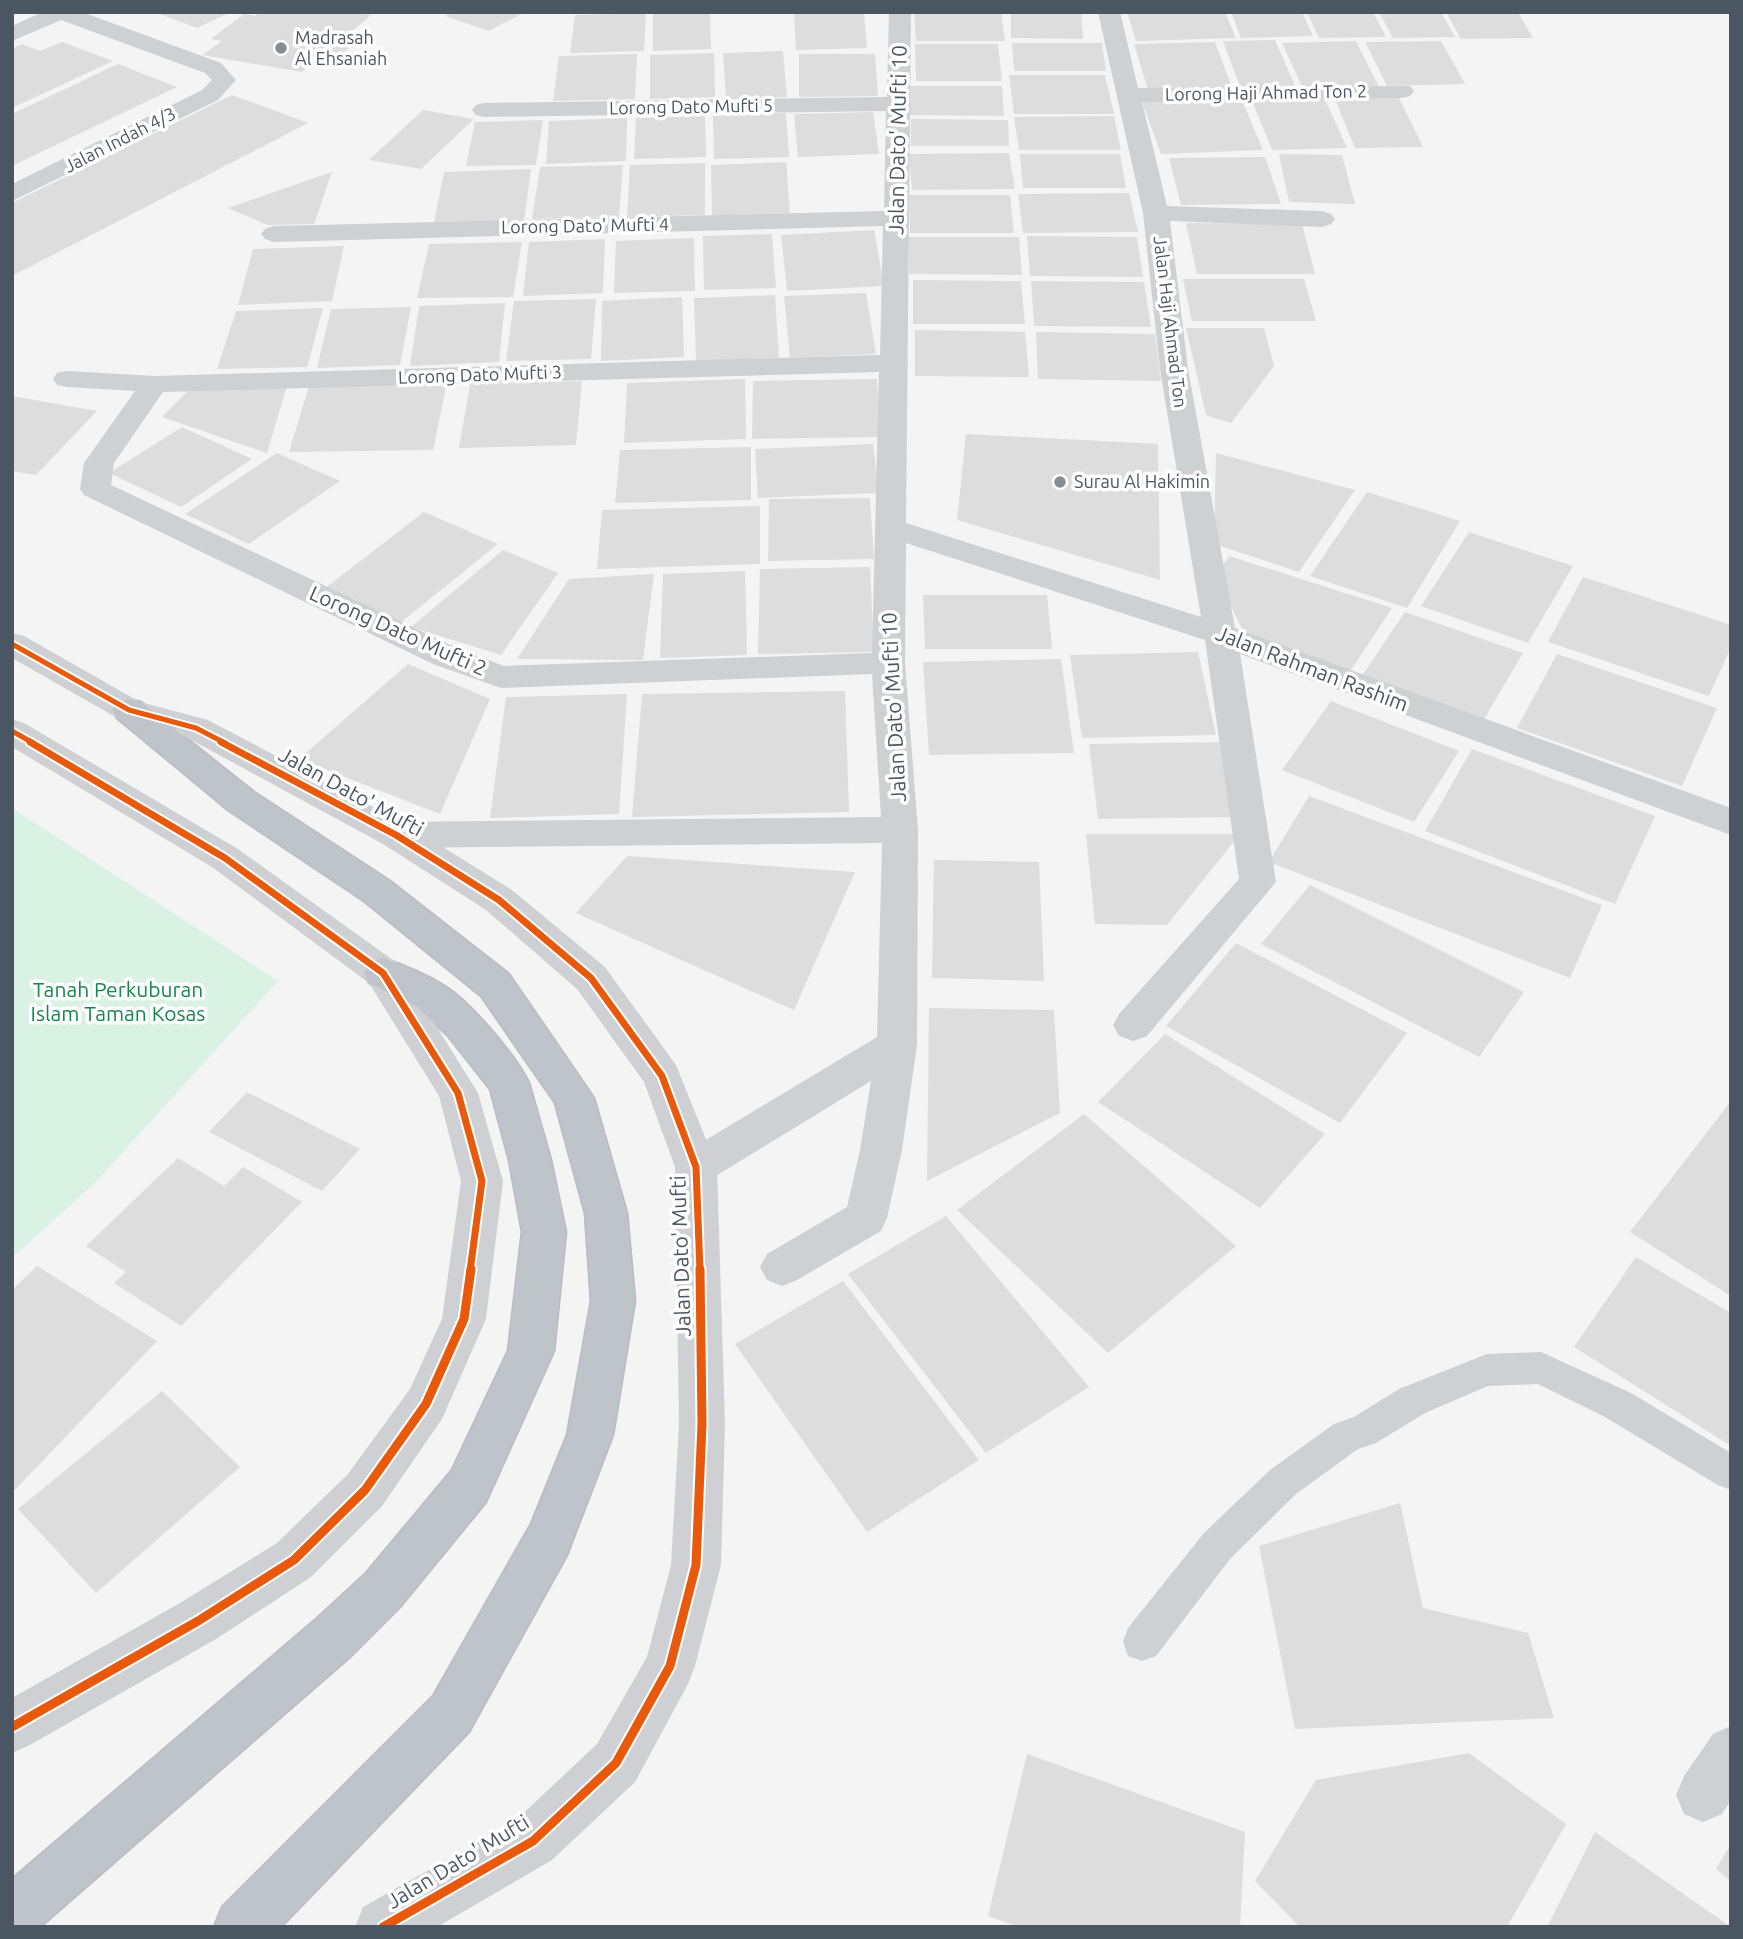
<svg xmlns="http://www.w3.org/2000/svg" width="1743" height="1939" viewBox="0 0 1743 1939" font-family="Ubuntu,sans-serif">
<rect width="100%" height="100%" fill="#f4f4f4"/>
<path fill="#d9f2e3" d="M12 808 278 981 95 1183 12 1258Z"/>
<path fill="#ddddde" d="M154 12H231L197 28Z
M259 12H354L371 15 352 31 366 34 335 60 320 57 302 72 202 55 222 41 211 39 244 14 255 16Z
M454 12H525L489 31 445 16Z
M710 12 711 49 653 51V13Z
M794 12H864L867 48 796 50Z
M914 12H1001L1005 41H916Z
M1011 12H1081L1083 39 1011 38Z
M1127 12H1225L1236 38 1136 41Z
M1231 12H1302L1313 36 1241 38Z
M1307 12H1373L1386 37 1319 38Z
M1379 12H1441L1455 37 1393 38Z
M1446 12H1518L1533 38 1461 39Z
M646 13 644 51 570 53 575 15Z
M1275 40 1296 88 1241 89 1223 41Z
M1356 41 1379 87 1303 89 1282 43Z
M1441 41 1465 84 1387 86 1365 42Z
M62 42 113 61 12 108V49L22 44 40 51Z
M1215 42 1232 88 1148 90 1134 44Z
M1012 43H1102L1106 71H1014Z
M915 44H998L1002 81H916Z
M783 51 787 97 726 99 723 53Z
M714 53 715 97 650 99V55Z
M637 54 635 99 553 101 559 56Z
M799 54H875L878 96 799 97Z
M118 64 177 87 12 166V114Z
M1009 75H1105L1114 114H1014Z
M908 86H1002L1004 116 909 115Z
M232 95 308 123 12 276V203Z
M1398 96 1423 147 1355 148 1334 97Z
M1324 97 1347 148 1272 150 1251 98Z
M1241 98 1263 150 1161 154 1142 102Z
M423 110 474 119 421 169 369 160Z
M873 112 879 154 798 157 794 114Z
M786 113 789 157 714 159 713 116Z
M705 116 706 157 634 159 636 118Z
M1114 116 1121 150H1019L1014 117Z
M627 118 626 161 546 164 549 121Z
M911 119 1008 120 1009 146H911Z
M543 120 536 165 466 166 475 122Z
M1009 153 1015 189 912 190 909 154Z
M1020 154H1120L1126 188H1023Z
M1279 154 1342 155 1355 204 1289 202Z
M1265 157 1281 204 1181 205 1169 158Z
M786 162 790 213 712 216 711 165Z
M705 163V215L627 217 630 165Z
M623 165 619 217 532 219 540 167Z
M531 169 524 221 434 223 444 172Z
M332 172 314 224 268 225 228 208Z
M1129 193 1138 232 1023 233 1018 194Z
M909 195H1010L1014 233H910Z
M1186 223 1302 224 1315 274H1197Z
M874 230 884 286 787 291 781 235Z
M772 234 776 288 704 290 703 236Z
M1027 236 1137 237 1143 277 1030 276Z
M909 237H1019L1022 275 909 274Z
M694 238 695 291 614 293 616 241Z
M605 239 603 293 523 296 529 242Z
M522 242 513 297 417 298 429 244Z
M344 246 332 301 238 305 253 249Z
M1183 279H1304L1316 321H1192Z
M913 280 1021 281 1025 324H913Z
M1031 281 1144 282 1151 327 1034 326Z
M866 293 876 354 790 358 784 296Z
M775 295 779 358 696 361 694 298Z
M682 297 684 357 601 361 602 301Z
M596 299 591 359 506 361 514 301Z
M505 303 499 362 410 366 419 306Z
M411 307 400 365 317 368 331 309Z
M323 308 307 367 217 369 236 311Z
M1186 328H1264L1274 366 1231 423 1206 415Z
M915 330 1025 332 1029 377 915 376Z
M1036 332 1155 334 1161 381 1038 379Z
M745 379 746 439 624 443 627 383Z
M877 379 881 437 752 439 753 381Z
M582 381 576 445 459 448 470 384Z
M447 383 433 450 289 452 309 386Z
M287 386 267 453 162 417 191 388Z
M12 396 97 411 36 475 12 471Z
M182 427 252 459 181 507 109 473Z
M966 434 1158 444 1160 580 957 520Z
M873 444 879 493 758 498 755 449Z
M751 447V500L615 503 620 450Z
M277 453 340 481 249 544 185 514Z
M1216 453 1355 490 1299 572 1214 544Z
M1367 492 1460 521 1407 608 1310 576Z
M870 498 874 559 768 561 769 499Z
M760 506V564L597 569 602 510Z
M424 512 498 544 400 623 324 589Z
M1469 532 1573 566 1528 643 1421 606Z
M503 550 558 573 501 655 411 627Z
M1229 556 1392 608 1349 673 1244 633 1216 576Z
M870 567 874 652 758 654 760 569Z
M745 571 747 655 660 658 663 574Z
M654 574 643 660 517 659 569 579Z
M1583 577 1731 625V647L1709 696 1548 642Z
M923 595H1047L1052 649H925Z
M1405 612 1523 653 1483 721 1361 677Z
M1198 652 1216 735 1082 738 1070 655Z
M1557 654 1717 708 1682 786 1517 728Z
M1061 659 1074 753 929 755 923 662Z
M408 664 490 699 440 814 299 759Z
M845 691 849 812 632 817 642 694Z
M627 694 619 814 490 818 506 697Z
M1331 701 1459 751 1414 822 1282 770Z
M1221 742 1236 817 1098 819 1089 744Z
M1472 749 1655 816 1615 904 1425 831Z
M1309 796 1602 905 1570 978 1269 862Z
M1086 834H1240L1167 925 1095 924Z
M627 856 855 872 794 1010 576 913Z
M934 860 1039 862 1044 981 932 978Z
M1310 885 1524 992 1479 1057 1261 944Z
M1236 943 1407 1033 1340 1123 1166 1026Z
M929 1008 1054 1010 1060 1113 927 1181Z
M1165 1034 1325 1134 1260 1208 1098 1102Z
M247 1092 360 1149 322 1191 209 1132Z
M1731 1101V1296L1630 1232Z
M1084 1114 1236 1246 1108 1353 957 1210Z
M178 1158 224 1186 243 1167 302 1202 181 1326 114 1283 126 1272 86 1246Z
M946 1216 1089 1387 986 1453 848 1274Z
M1636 1257 1731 1313V1446L1574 1347Z
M37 1266 157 1341 12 1493V1290Z
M843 1281 979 1460 867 1532 735 1344Z
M162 1391 240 1467 96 1593 18 1509Z
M1400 1503 1423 1608 1528 1633 1554 1718 1295 1729 1259 1546Z
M1469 1753 1566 1824 1507 1927H1300L1255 1881 1316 1780Z
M1027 1754 1245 1832 1240 1927H1018L988 1916Z
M1595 1832 1731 1927H1547Z
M1731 1844V1881L1716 1869Z"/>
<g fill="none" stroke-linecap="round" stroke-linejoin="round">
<defs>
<path id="highway" d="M129 699 141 702 254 792 390 881 509 974 594 1098 627 1213 635 1301 613 1435 567 1555 469 1732 281 1927H214L222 1907 433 1696 531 1524 567 1435 591 1301 585 1213 555 1103 481 996 364 901 228 810 117 718 112 710 117 702Z
M383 958C403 965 425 974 443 985 469 1000 516 1056 529 1083L551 1160 566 1232 554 1351 486 1502 400 1607 351 1656 40 1927H12V1879L315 1620 366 1573 452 1470 508 1351 522 1232 509 1160 490 1089 448 1036 417 1007 369 983 364 973 369 963Z"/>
</defs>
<use href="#highway" stroke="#b9bec3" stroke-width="3"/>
<path fill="#ced0d2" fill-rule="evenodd" d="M1541 1352 1631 1393 1731 1453V1490L1718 1485 1605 1417 1538 1384 1488 1386 1425 1413 1376 1443 1358 1449 1296 1494 1230 1559 1156 1656 1142 1661 1128 1656 1123 1642 1128 1628 1204 1533 1270 1470 1334 1424 1354 1417 1399 1389 1487 1354Z"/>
<path fill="#ced0d2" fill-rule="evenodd" d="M42 12H82L221 63 236 80 218 100 12 201V184L202 90 212 80 205 73 61 20 12 41V26Z
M889 12H911L906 523 1201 617 1160 369 1143 213 1098 12H1120L1138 88 1410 86 1414 91 1410 96 1402 98 1142 102 1167 206 1322 211 1331 214 1335 219 1331 224 1322 227 1170 221 1188 369 1235 628 1731 808V835L1240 654 1276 882 1147 1036 1133 1041 1119 1036 1113 1025 1119 1014 1239 879 1205 640 906 543 905 663 918 830 917 1045 902 1150 887 1218 881 1231 797 1280 782 1286 767 1280 760 1267 767 1254 847 1207 860 1150 871 1081 711 1179 696 1185 681 1179 675 1167 681 1155 877 1037 882 843 396 848 383 844 378 835 383 826 396 822 881 817 872 674 501 688 433 664 84 495 80 489 84 463 135 391 67 387 57 385 53 379 57 373 67 371 155 376 880 355 883 226 274 242 265 239 261 234 265 229 274 226 884 211 886 111 484 117 476 115 472 110 476 105 484 103 887 97ZM879 372 872 653 504 666 457 648 111 485 114 463 163 392Z
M1731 1726V1800L1722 1814 1703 1822 1684 1814 1676 1795 1684 1776 1713 1734Z"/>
<path fill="#ced0d4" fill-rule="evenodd" d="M12 633 24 636 140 702 208 720 409 826 512 890 605 967 676 1065 717 1167 725 1424 721 1565 695 1666 688 1684 635 1782 552 1860 437 1927H355L363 1907 514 1822 597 1744 647 1657 671 1565 679 1424 675 1167 644 1082 577 989 486 910 383 844 184 736 117 718 12 658Z
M12 719 24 723 238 849 397 963 478 1093 503 1181 486 1319 442 1419 382 1506 311 1577 216 1639 30 1745 12 1753V1698L180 1603 277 1543 348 1474 410 1389 442 1319 461 1181 439 1096 369 983 212 867 12 747Z"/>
<use href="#highway" fill="#bec4c9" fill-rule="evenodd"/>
<defs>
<path id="cycleway-far2" d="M12 644 129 710 196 728 225 743
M12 731 33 743"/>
<path id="cycleway-far1" d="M30 742 225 858 383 973 458 1093 482 1181 470 1271
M221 742 396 835 499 900 591 978 662 1076 696 1167 700 1271"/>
<path id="cycleway" d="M12 1727 198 1621 294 1560 365 1490 426 1404 464 1319 471 1269
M383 1927 533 1841 616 1763 670 1666 696 1565 702 1424 700 1269"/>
</defs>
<use href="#cycleway-far2" stroke="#fff" stroke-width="9"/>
<use href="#cycleway-far1" stroke="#fff" stroke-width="11"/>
<use href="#cycleway" stroke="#fff" stroke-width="13"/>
<use href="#cycleway-far2" stroke="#e8590c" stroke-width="5"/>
<use href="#cycleway-far1" stroke="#e8590c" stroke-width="7"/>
<use href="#cycleway" stroke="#e8590c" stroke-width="9"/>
</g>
<g fill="#868d94" stroke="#fff" stroke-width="2.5">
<circle cx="281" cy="48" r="7"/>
<circle cx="1060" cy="482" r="7"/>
</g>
<g text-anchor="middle" stroke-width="7" stroke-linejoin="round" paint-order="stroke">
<g font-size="18" fill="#4a5661" stroke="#fff" text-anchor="start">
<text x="295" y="44">Madrasah<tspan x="295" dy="21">Al Ehsaniah</tspan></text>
<text x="1074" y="488">Surau Al Hakimin</text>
</g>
<g font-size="18" fill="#4a5661" stroke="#fff">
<text transform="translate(1266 93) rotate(-1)" y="6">Lorong Haji Ahmad Ton 2</text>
<text transform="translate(691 107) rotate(-1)" y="6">Lorong Dato Mufti 5</text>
<text transform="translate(120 140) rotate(-27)" y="6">Jalan Indah 4/3</text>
<text transform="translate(585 226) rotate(-1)" y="6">Lorong Dato' Mufti 4</text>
<text transform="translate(1170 322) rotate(83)" y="6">Jalan Haji Ahmad Ton</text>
<text transform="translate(480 375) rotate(-2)" y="6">Lorong Dato Mufti 3</text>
</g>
<g font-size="21" fill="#4a5661" stroke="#fff">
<text transform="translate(898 140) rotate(-89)" y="7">Jalan Dato' Mufti 10</text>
<text transform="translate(398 631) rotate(24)" y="7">Lorong Dato Mufti 2</text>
<text transform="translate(1312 669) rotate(21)" y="7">Jalan Rahman Rashim</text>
<text transform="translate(894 707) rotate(-93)" y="7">Jalan Dato' Mufti 10</text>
<text transform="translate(351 792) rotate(29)" y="7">Jalan Dato' Mufti</text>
<text transform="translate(681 1256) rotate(-92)" y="7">Jalan Dato' Mufti</text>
<text transform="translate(458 1862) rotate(-31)" y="7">Jalan Dato' Mufti</text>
</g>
<g font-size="21" fill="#17864f" stroke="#fff">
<text x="118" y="997">Tanah Perkuburan<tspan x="118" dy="24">Islam Taman Kosas</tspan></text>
</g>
</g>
<rect width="1743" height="1939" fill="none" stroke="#4a5661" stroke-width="28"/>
</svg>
